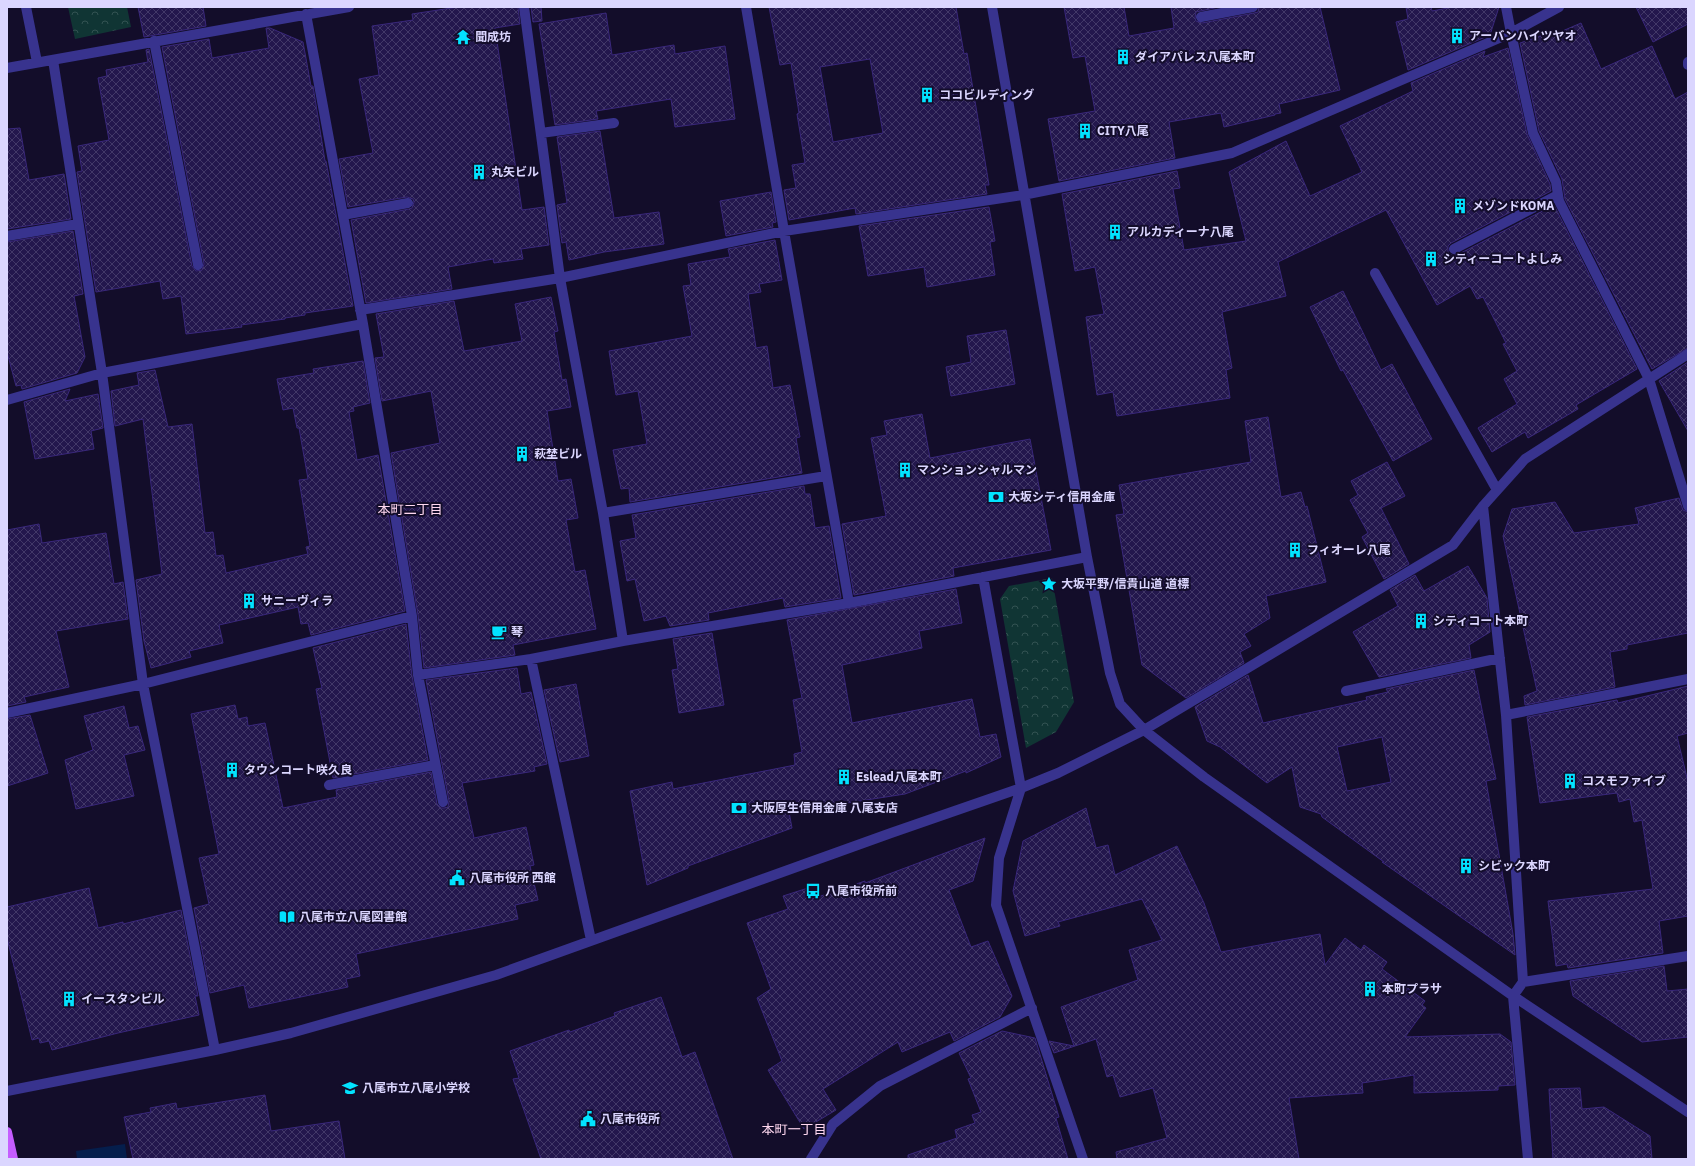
<svg xmlns="http://www.w3.org/2000/svg" width="1695" height="1166" viewBox="0 0 1695 1166" font-family="'IBM Plex Sans','Noto Sans JP',sans-serif">
<defs>
<pattern id="park-crowns" width="20" height="18" patternUnits="userSpaceOnUse"><rect width="20" height="18" fill="#103534"/><path d="M2 6a3 3 0 1 1 6 0M12 15a3 3 0 1 1 6 0" fill="none" stroke="#325252"/></pattern>
<pattern id="building-cross-hatch" width="8" height="8" patternUnits="userSpaceOnUse"><rect width="8" height="8" fill="#23174d"/><path d="M0 0l8 8M0 8l8-8" fill="none" stroke="#423868"/></pattern>
</defs>
<rect width="100%" height="100%" fill="#130d2a"/>
<path fill="url(#park-crowns)" d="M68 7H127L131 27 75 39Z
M1052 578 1074 702 1056 732 1026 748 1000 599 1009 586Z"/>
<path fill="#051e4c" d="M125 1144 127 1159H77L76 1151Z"/>
<path fill="url(#building-cross-hatch)" stroke="#39277b" fill-rule="evenodd" d="M138 7H203L206 26 144 37Z
M458 7H518L520 24 495 28 522 210 544 207 549 245 521 249 523 259 494 263 493 259 448 267 452 289 366 303 351 220 409 209 412 208 414 202 413 199 407 197 348 207 339 159 373 153 359 79 379 75 372 26 413 20 412 14Z
M531 7H541L542 21 533 22Z
M769 7H956L964 54 967 53 989 185H985L987 194 856 214 855 208 789 220 784 190 796 188 792 165 805 163 797 114 799 113 791 63 780 65ZM870 59 883 133 833 142 820 67Z
M1064 7H1124L1129 36 1174 28 1171 7H1219L1196 12 1195 18 1196 21 1202 23 1254 13 1258 12 1259 7H1320L1340 90 1279 104 1281 113 1275 114V115L1224 127 1221 113 1169 122 1175 158 1059 181 1048 119 1095 111 1085 56 1073 58Z
M1406 7H1431L1432 11 1453 7H1499L1490 35 1408 70 1396 22 1408 19Z
M1636 7H1688V24L1653 42Z
M606 13 612 55 674 45 675 54 725 46 735 119 675 127 671 99 596 111 598 119 555 125 539 24Z
M1581 23 1601 69 1652 46 1675 99 1688 92V348L1652 369 1565 199 1562 179 1539 131 1520 43 1543 35 1544 39Z
M266 28H270L303 42 311 86H313L325 161H326L353 306 305 313V315L285 318V319L241 325 242 327 186 334 181 296 163 299 160 281 96 292 77 172 82 171 78 146 109 140 98 78 107 76 106 70 148 62 146 50 149 49 192 266 196 271 202 270 204 264 162 47 209 39 212 58 269 48Z
M1508 48 1527 134 1550 184 1551 191 1451 243 1448 246V252L1451 255H1457L1554 205 1637 369 1576 405 1578 409 1528 438 1525 432 1492 452 1478 428 1517 404 1504 379 1517 371 1503 344 1506 343 1483 297 1477 299 1470 286 1437 305 1386 210 1278 262 1286 296 1222 312 1232 368 1226 370 1230 398 1117 416 1113 392 1097 395 1086 317 1104 314 1095 267 1075 271 1062 194 1177 171 1180 188 1173 189 1184 250 1246 241 1229 172 1286 141 1310 196 1362 172 1340 126 1413 91 1411 83 1485 51 1483 57Z
M20 128 29 180 64 174 71 219 7 229V129Z
M600 131 614 218 659 212 664 244 604 252 569 260 566 242 562 243 557 205 567 203 557 137Z
M771 192 776 222 772 223 773 227 726 236 720 201Z
M989 207 995 241 990 242 995 275 927 287 924 267 868 276 859 226Z
M73 231 83 294 74 296 85 357 77 373 22 389 21 385 16 386 7 352V242Z
M775 240 782 280 759 284 761 292 748 294 756 348 767 346 773 388 790 385 800 437 796 438 802 473 630 502 629 488 621 489 613 450 647 444 638 391 616 395 609 351 692 336 683 286 691 285 688 264 730 257 728 249Z
M1343 291 1381 370 1392 364 1432 439 1393 461 1343 370 1341 371 1310 307Z
M551 297 558 331 554 332 562 380 566 379 571 407 547 411 558 481 571 479 578 518 566 520 575 572 585 570 596 629 513 645 515 655 424 668 418 615 391 453 440 443 431 391 382 401 375 358 384 357 376 314 454 301 464 351 522 341 515 304Z
M1006 330 1015 384 951 396 946 367 971 362 967 336Z
M363 361 370 403 353 407 354 411 349 412 357 460 378 455 405 611 311 635 308 623 301 624 298 607 219 625 223 643 189 651 191 657 151 668 144 641 136 580 162 574 143 419 115 426 111 391 139 385 137 373 155 370 168 427 192 424 205 533 213 532 216 556 223 555 226 573 308 554 306 547 310 546 299 480 308 479 299 428H297L293 408 283 410 277 379 314 373 313 369Z
M1688 362V431L1659 381Z
M70 389 65 401 98 394 103 428 91 431 94 449 35 459 24 402Z
M922 414 930 458 1030 439 1051 550 953 568 954 576 854 595 842 524 886 516 871 438 887 435 884 421Z
M1268 417 1281 497 1301 492 1305 507 1307 506 1326 582 1266 596 1270 618 1244 634 1251 646 1240 652 1244 663 1186 698 1142 665 1116 515 1124 514 1119 485 1251 462 1245 421Z
M1387 462 1405 496 1381 508 1409 564 1384 579 1362 537 1368 533 1350 500 1358 495 1351 481Z
M804 486 805 494H810L815 528 829 526 841 598 785 607 783 598 708 613 709 620 670 626 666 616 644 621 635 579 627 581 620 541 636 538 632 515Z
M1679 498 1683 510 1688 512V633L1627 645V649L1610 652 1615 687 1525 705 1524 696 1537 691 1503 536 1512 509 1555 502 1574 533 1639 524 1635 508Z
M39 524 42 543 106 533 114 584 123 582 128 619 56 631 69 687 24 697 26 702 7 706V530Z
M1468 566 1487 598 1490 632 1469 645 1471 658 1379 677 1353 632 1398 606 1390 590 1415 575 1424 591Z
M956 589 962 623 919 631 922 648 842 665 852 723 972 699 980 737 996 734 1001 757 966 773V771L905 794 789 812 792 828 688 866V868L647 885 630 791 672 782 673 789 795 765 794 754 802 752 793 700 802 698 787 620Z
M406 624 412 676 428 760 333 778 316 689 322 688 313 648Z
M712 633 724 705 679 713 672 670 678 669 673 639Z
M517 668 521 694 531 692 547 764 534 767 535 771 462 783 474 838 526 827 534 865 530 866 538 900 515 905 518 919 356 954 360 976 346 979 348 987 249 1008 244 985 210 993 194 908 209 904 199 858 219 854 191 714 235 705 238 719 247 717 248 726 265 723 283 808 337 797 336 790 431 772 437 804 441 808H444L448 807 449 801 426 680Z
M1474 670 1496 779 1486 781 1513 934 1515 955 1382 862H1384L1322 817 1321 814 1300 807 1292 767 1267 783 1220 747 1207 741 1195 707 1248 675 1263 723 1367 700 1366 697 1388 692 1386 689ZM1382 737 1391 782 1347 791 1337 747Z
M576 684 589 756 560 762 544 690Z
M1688 686V733L1677 736 1688 782V916L1659 921 1663 953 1568 968 1567 964 1556 966 1548 901 1653 889 1642 820 1634 822 1630 799 1619 802 1617 793 1540 803 1527 717 1617 700 1618 703Z
M124 706 129 728 138 726 145 750 124 755 134 796 76 809 65 760 93 750 84 716Z
M30 715 48 773 7 786V719Z
M1086 808 1096 848 1108 845 1115 875 1177 846 1204 903 1221 952 1320 934 1325 965 1345 938 1361 950 1364 945 1387 962 1382 969 1425 1001 1422 1005 1426 1008 1405 1037 1500 1034 1511 1042 1515 1085 1498 1086V1090L1414 1093V1075L1362 1083 1363 1093 1289 1098 1299 1159H1117L1116 1152 1167 1138 1153 1088 1120 1097 1113 1075 1107 1077 1096 1039 1054 1053 1049 1041 1074 1046 1061 1007 1138 980 1129 950 1162 940 1142 899 1058 922 1060 926 1025 936 1013 891 1023 841Z
M985 838 973 881 949 890 971 947 988 941 1012 996 1000 1017 954 1041 950 1032 902 1052 898 1042 823 1089 836 1110 804 1129 768 1070 782 1061 757 998 771 989 747 923 788 909 783 896 808 888 812 899 865 881V883Z
M89 888 98 928 123 922V924L181 910 198 996H195L199 1015 118 1033 52 1050 49 1041 40 1043 39 1038 32 1040 7 938V907Z
M1664 966 1667 991 1688 989V1037L1642 1042 1573 996 1570 981Z
M661 997 682 1057 695 1052 733 1159H541L513 1079 519 1078 510 1051 569 1030 570 1032 615 1016 614 1013Z
M1002 1031 1035 1038 1059 1117 1056 1118 1068 1159H908V1155L957 1138 955 1130 975 1123 972 1115 981 1112 968 1079 971 1078 959 1053Z
M1580 1088 1582 1109 1604 1107 1650 1136 1652 1159H1553L1549 1089Z
M265 1095 271 1131 339 1121 345 1159H133L124 1117 151 1112 150 1108 176 1103 177 1109Z"/>
<g fill="none" stroke-linecap="round" stroke-linejoin="round">
<path stroke="#38338e" stroke-width="10" d="M26 7 37 62
M524 7 560 278 603 513 623 641
M746 7 784 231 849 603
M992 7 1087 557 1110 673 1120 704 1144 730 1204 777 1513 996 1688 1112
M1506 7 1511 33 1533 133 1556 182 1559 201 1649 379 1688 506
M306 14 363 324 412 616 418 675 531 659 623 641 849 603 1087 557
M1201 17 1253 7
M154 41 198 265
M53 60 102 373 143 684 215 1050
M1688 62V65
M7 68 349 7
M541 133 614 123
M343 215 408 203
M7 236 78 224
M1454 249 1558 195
M1375 273 1497 490
M360 310 560 278 784 231 1023 195 1232 153 1511 33 1559 7
M7 400 102 373 363 324
M1483 506 1506 715 1523 982 1513 996 1528 1159
M603 513 826 476
M983 577 1021 788 999 858 996 905 1083 1159
M531 659 591 940
M418 675 443 802
M1346 691 1500 658
M7 713 143 684 412 616
M1506 715 1688 679
M329 785 435 765
M1523 982 1688 956
M7 1091 215 1050 291 1033 496 975 891 833 1021 788 1058 773 1144 730 1453 545 1483 506 1525 459 1688 354
M811 1159 833 1124 880 1086 1032 1008"/>
<path stroke="#c55dff" stroke-width="10" d="M7 1132 13 1159"/>
</g>
<defs>
<symbol id="building-bare" viewBox="-9 -9 18 18"><path d="M-4-6H4V6H1V3H-1V6H-4ZM-2.5-4.3h1.7v1.8h-1.7ZM.8-4.3h1.7v1.8H.8ZM-2.5-1h1.7V.8h-1.7ZM.8-1h1.7V.8H.8Z" fill="#02e3ff" stroke="#130d2a" stroke-width="2.5" paint-order="stroke"/></symbol>
<symbol id="temple-bare" viewBox="-9 -9 18 18"><path d="M0-6L5-2H3V0L6.5 2.5H4V6H1.5V3h-3V6H-4V2.5H-6.5L-3 0V-2H-5Z" fill="#02e3ff" stroke="#130d2a" stroke-width="2.5" paint-order="stroke"/></symbol>
<symbol id="bank-bare" viewBox="-9 -9 18 18"><path d="M-6-4H6V4H-6ZM0-2.3a2.3 2.3 0 1 0 0 4.6a2.3 2.3 0 1 0 0-4.6Z" fill="#02e3ff" stroke="#130d2a" stroke-width="2.5" paint-order="stroke"/></symbol>
<symbol id="sight-bare" viewBox="-9 -9 18 18"><path d="M0-6L1.8-2.2L6-1.7L2.9 1.2L3.7 5.4L0 3.3L-3.7 5.4L-2.9 1.2L-6-1.7L-1.8-2.2Z" fill="#02e3ff" stroke="#130d2a" stroke-width="2.5" paint-order="stroke"/></symbol>
<symbol id="cafe-bare" viewBox="-9 -9 18 18"><path d="M-5.5-4.5H6V0H3Q3 3.5 0 3.5H-2.5Q-5.5 3.5-5.5 0ZM3-3.2v2h1.7v-2ZM-6 4.5H4V6H-6Z" fill="#02e3ff" stroke="#130d2a" stroke-width="2.5" paint-order="stroke"/></symbol>
<symbol id="civic-bare" viewBox="-9 -9 18 18"><path d="M-.6-6.5H3V-4.5H.6V-3L4-1V1h2V6H-6V1h2V-1L-.6-3ZM-1.2 2.5V6h2.4V2.5Z" fill="#02e3ff" stroke="#130d2a" stroke-width="2.5" paint-order="stroke"/></symbol>
<symbol id="bus-bare" viewBox="-9 -9 18 18"><path d="M-5-6H5V4H4V6H2V4H-2V6H-4V4H-5ZM-3.5-4V0h7V-4ZM-3.5 1.2v1.5H-2V1.2ZM2 1.2v1.5H3.5V1.2Z" fill="#02e3ff" stroke="#130d2a" stroke-width="2.5" paint-order="stroke"/></symbol>
<symbol id="library-bare" viewBox="-9 -9 18 18"><path d="M-6-4Q-3-5.5-.7-3.5V5Q-3 3-6 4ZM6-4Q3-5.5 .7-3.5V5Q3 3 6 4Z" fill="#02e3ff" stroke="#130d2a" stroke-width="2.5" paint-order="stroke"/></symbol>
<symbol id="school-bare" viewBox="-9 -9 18 18"><path d="M0-5L7-2L0 1L-7-2ZM-4 1L0 2.5L4 1V4Q0 6-4 4Z" fill="#02e3ff" stroke="#130d2a" stroke-width="2.5" paint-order="stroke"/></symbol>
</defs>
<g fill-rule="evenodd">
<use href="#building-bare" x="1446" y="25" width="22" height="22"/>
<use href="#temple-bare" x="452" y="26" width="22" height="22"/>
<use href="#building-bare" x="1112" y="46" width="22" height="22"/>
<use href="#building-bare" x="916" y="84" width="22" height="22"/>
<use href="#building-bare" x="1074" y="120" width="22" height="22"/>
<use href="#building-bare" x="468" y="161" width="22" height="22"/>
<use href="#building-bare" x="1449" y="195" width="22" height="22"/>
<use href="#building-bare" x="1104" y="221" width="22" height="22"/>
<use href="#building-bare" x="1420" y="248" width="22" height="22"/>
<use href="#building-bare" x="511" y="443" width="22" height="22"/>
<use href="#building-bare" x="894" y="459" width="22" height="22"/>
<use href="#bank-bare" x="985" y="486" width="22" height="22"/>
<use href="#building-bare" x="1284" y="539" width="22" height="22"/>
<use href="#sight-bare" x="1038" y="573" width="22" height="22"/>
<use href="#building-bare" x="238" y="590" width="22" height="22"/>
<use href="#building-bare" x="1410" y="610" width="22" height="22"/>
<use href="#cafe-bare" x="488" y="621" width="22" height="22"/>
<use href="#building-bare" x="221" y="759" width="22" height="22"/>
<use href="#building-bare" x="833" y="766" width="22" height="22"/>
<use href="#building-bare" x="1559" y="770" width="22" height="22"/>
<use href="#bank-bare" x="728" y="797" width="22" height="22"/>
<use href="#building-bare" x="1455" y="855" width="22" height="22"/>
<use href="#civic-bare" x="446" y="867" width="22" height="22"/>
<use href="#bus-bare" x="802" y="880" width="22" height="22"/>
<use href="#library-bare" x="276" y="906" width="22" height="22"/>
<use href="#building-bare" x="1359" y="978" width="22" height="22"/>
<use href="#building-bare" x="58" y="988" width="22" height="22"/>
<use href="#school-bare" x="339" y="1077" width="22" height="22"/>
<use href="#civic-bare" x="577" y="1108" width="22" height="22"/>
</g>
<g text-anchor="middle" stroke-width="4" stroke-linejoin="round" paint-order="stroke">
<g font-size="12" font-weight="bold" fill="#dbd6ff" stroke="#130d2a" text-anchor="start">
<text x="1469" y="40">アーバンハイツヤオ</text>
<text x="475" y="41">聞成坊</text>
<text x="1135" y="61">ダイアパレス八尾本町</text>
<text x="939" y="99">ココビルディング</text>
<text x="1097" y="135">CITY八尾</text>
<text x="491" y="176">丸矢ビル</text>
<text x="1472" y="210">メゾンドKOMA</text>
<text x="1127" y="236">アルカディーナ八尾</text>
<text x="1443" y="263">シティーコートよしみ</text>
<text x="534" y="458">萩埜ビル</text>
<text x="917" y="474">マンションシャルマン</text>
<text x="1008" y="501">大坂シティ信用金庫</text>
<text x="1307" y="554">フィオーレ八尾</text>
<text x="1061" y="588">大坂平野/信貴山道 道標</text>
<text x="261" y="605">サニーヴィラ</text>
<text x="1433" y="625">シティコート本町</text>
<text x="511" y="636">琴</text>
<text x="244" y="774">タウンコート咲久良</text>
<text x="856" y="781">Eslead八尾本町</text>
<text x="1582" y="785">コスモファイブ</text>
<text x="751" y="812">大阪厚生信用金庫 八尾支店</text>
<text x="1478" y="870">シビック本町</text>
<text x="469" y="882">八尾市役所 西館</text>
<text x="825" y="895">八尾市役所前</text>
<text x="299" y="921">八尾市立八尾図書館</text>
<text x="1382" y="993">本町プラサ</text>
<text x="81" y="1003">イースタンビル</text>
<text x="362" y="1092">八尾市立八尾小学校</text>
<text x="600" y="1123">八尾市役所</text>
</g>
<g font-size="13" fill="#ffd8f0" stroke="#130d2a">
<text x="410" y="514">本町二丁目</text>
<text x="794" y="1134">本町一丁目</text>
</g>
</g>
<rect width="1695" height="1166" fill="none" stroke="#dbd6ff" stroke-width="16"/>
</svg>
